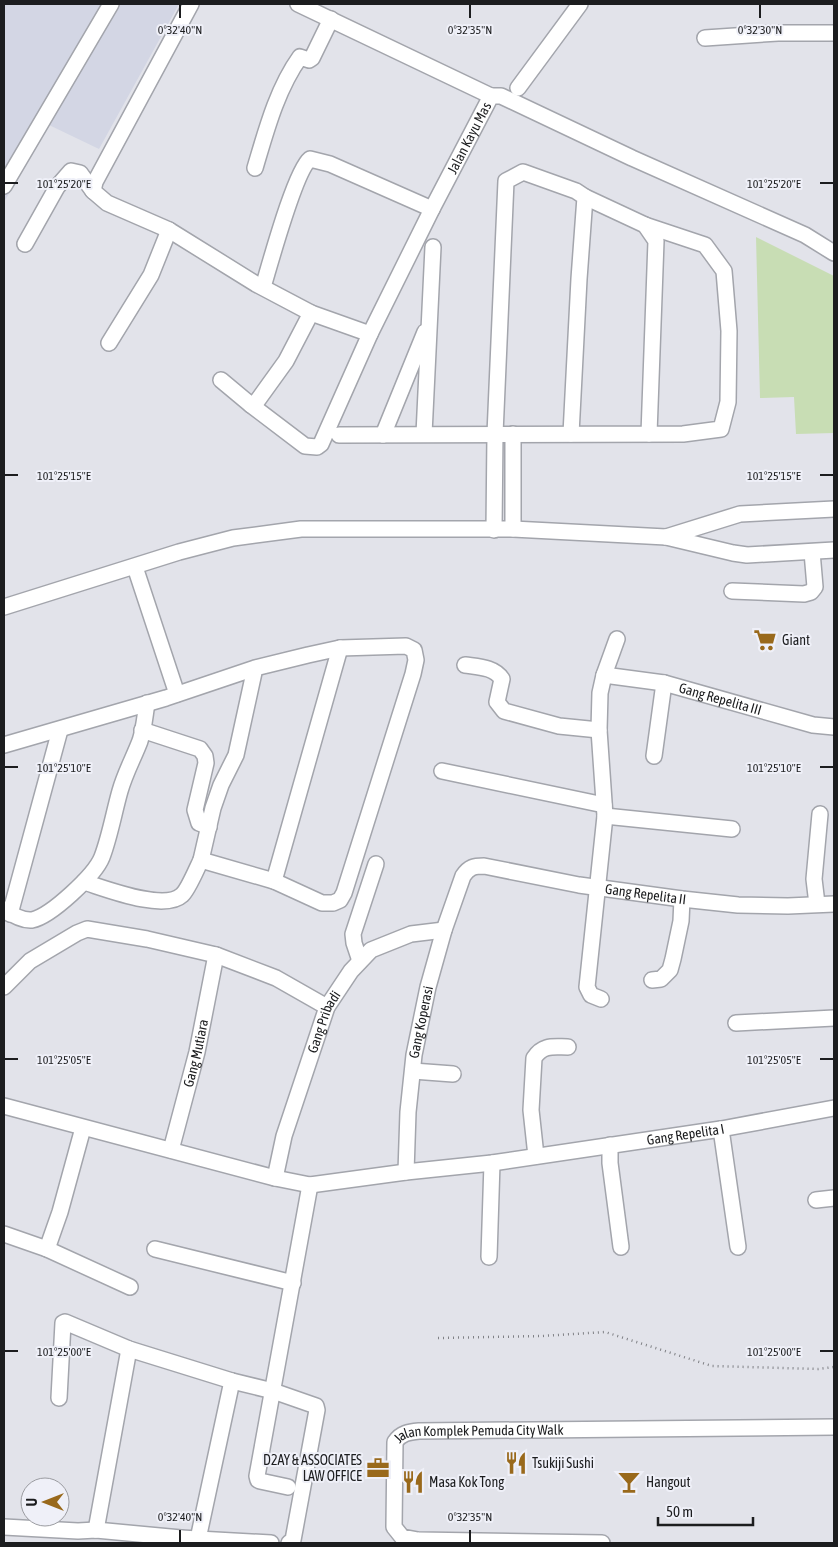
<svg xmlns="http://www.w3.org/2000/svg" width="838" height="1547" viewBox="0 0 838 1547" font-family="'Asap Condensed',sans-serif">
<rect width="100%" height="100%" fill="#e2e3ea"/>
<path fill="#d3d6e4" d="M4 4H179L99 149 49 125 4 202Z"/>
<path fill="#c8ddb4" d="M756 237 834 276V433L796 434 794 397 760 398Z"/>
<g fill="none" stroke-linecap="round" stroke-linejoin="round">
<defs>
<g id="minor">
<path d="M191 4 95 182 93 191 107 203 169 230 256 284 311 313 370 334"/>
<path d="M298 4 491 96"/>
<path d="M705 38 778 33H834"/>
<path d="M518 88 580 4"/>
<path d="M255 168C266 131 277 89 300 57L309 60 312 58 331 19"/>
<path d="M4 186 111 4"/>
<path d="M585 197 645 225 656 241 649 434"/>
<path d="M25 244 57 187 71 171 80 173 93 191"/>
<path d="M263 287C270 264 295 171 310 159L330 164 432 209"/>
<path d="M109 343 151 275 169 230"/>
<path d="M221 380 251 405 255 404 286 361 311 313"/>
<path id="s1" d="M251 405 305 446 317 447 321 444 370 334 432 209 491 96H501L632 158 805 235 834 253"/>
<path d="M424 434 433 247"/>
<path d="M513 434V529"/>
<path d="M339 435 683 434 721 429 728 402 729 331 724 271 705 245 645 225"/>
<path d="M383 435 425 332"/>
<path d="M494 530 495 434 506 181 523 172 576 191 585 197 579 279 571 434"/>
<path d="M666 537 740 514 834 509"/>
<path d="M135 567 177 694"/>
<path d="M732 591 804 594 811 592 815 587 812 552"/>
<path d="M4 607 179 552 233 538 301 529H513L666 537 733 553 747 555 834 550"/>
<path d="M465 665C479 667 494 667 502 679L497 702 504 711 559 726 599 730"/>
<path id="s2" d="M604 675 664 683 813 725 834 727"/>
<path d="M142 730 200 749 205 756 206 763 195 810 199 823 209 827"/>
<path d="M4 745 166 698 255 668 308 655 340 648 406 646 414 650 416 660 413 674 344 893 340 900 333 903H322L274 881 201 860 213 808 221 785 236 755 255 668"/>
<path d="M654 756 664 683"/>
<path d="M442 771 604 805"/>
<path d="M605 816 732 829"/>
<path d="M274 881 340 648"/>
<path d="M84 882C104 888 164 912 182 895 188 890 197 868 201 860"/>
<path d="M817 904 814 879 820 814"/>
<path d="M4 909C11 914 22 921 32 920 51 916 95 875 102 857 110 836 114 812 120 791 125 773 134 757 140 741 144 729 145 715 147 703"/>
<path d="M10 914 60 730"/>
<path d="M360 961 354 943 353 934 376 864"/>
<path d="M652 980 661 979 670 970 673 959 681 921 682 899"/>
<path d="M4 987 30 961 77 933 87 929 147 939 216 955 276 978 327 1007"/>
<path d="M601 999 591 995 587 987 605 816 599 730 600 693 604 675 617 639"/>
<path d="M736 1023 834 1018"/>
<path d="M413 1071 453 1074"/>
<path id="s3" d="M4 1106 275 1178 310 1185 406 1172 492 1163 721 1129 834 1108"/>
<path d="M721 1129 738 1247"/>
<path d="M610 1145V1163L621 1247"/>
<path id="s4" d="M171 1150 197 1052 216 955"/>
<path d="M536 1156 531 1110 534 1058C543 1044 554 1047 568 1047"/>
<path id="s5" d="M406 1172 408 1112 414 1055 428 987 444 930 463 876C469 867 474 866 484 866L579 885 682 899 738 905 788 906 834 904"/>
<path id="s6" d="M275 1178 284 1136 327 1007 351 971 371 950 411 934 444 930"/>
<path d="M816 1200 834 1198"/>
<path d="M4 1234 47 1249 130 1287"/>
<path d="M47 1249 60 1212 83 1128"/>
<path d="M155 1249 293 1283"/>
<path d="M489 1257 492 1163"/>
<path d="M59 1398 63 1323 65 1322 129 1349 232 1381 273 1391 316 1406 317 1410 293 1540 289 1543"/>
<path d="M288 1487 260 1481 258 1480 257 1476 310 1185"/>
<path d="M4 1527 78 1531 96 1530 181 1538"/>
<path d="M96 1530 129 1349"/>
<path d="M198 1539 271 1543"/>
<path d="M180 1543 181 1538 198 1539 232 1381"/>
<path id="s7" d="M602 1543 418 1540 402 1537 394 1527 395 1442C401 1433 409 1432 419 1431L834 1427"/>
</g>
</defs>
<use href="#minor" stroke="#a3a5ac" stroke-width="18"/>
<path stroke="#7f8085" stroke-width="2.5" stroke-dasharray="1 4" stroke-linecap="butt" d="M438 1338 542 1336 605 1332 712 1366 818 1369 834 1367"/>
<use href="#minor" stroke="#fff" stroke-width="15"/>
</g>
<path fill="none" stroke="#1c1d1f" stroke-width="2" d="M180 5V18M470 5V18M760 5V18M5 183H18M820 183H833M5 475H18M820 475H833M5 767H18M820 767H833M5 1059H18M820 1059H833M5 1351H18M820 1351H833M180 1530V1542M470 1530V1542"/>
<defs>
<symbol id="supermarket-bare" viewBox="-9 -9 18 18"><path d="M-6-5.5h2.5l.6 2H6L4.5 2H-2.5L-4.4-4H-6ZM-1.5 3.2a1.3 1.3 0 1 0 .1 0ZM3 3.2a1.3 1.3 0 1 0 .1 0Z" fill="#99691b" stroke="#eff0f8" stroke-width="2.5" paint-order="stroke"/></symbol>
<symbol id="restaurant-bare" viewBox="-9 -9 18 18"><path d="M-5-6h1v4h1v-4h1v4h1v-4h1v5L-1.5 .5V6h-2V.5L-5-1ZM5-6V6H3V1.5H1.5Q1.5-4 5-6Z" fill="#99691b" stroke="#eff0f8" stroke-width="2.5" paint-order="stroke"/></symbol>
<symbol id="office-bare" viewBox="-9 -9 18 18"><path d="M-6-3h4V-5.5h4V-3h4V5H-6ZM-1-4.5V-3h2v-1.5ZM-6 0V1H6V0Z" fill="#99691b" stroke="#eff0f8" stroke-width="2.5" paint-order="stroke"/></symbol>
<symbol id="bar-bare" viewBox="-9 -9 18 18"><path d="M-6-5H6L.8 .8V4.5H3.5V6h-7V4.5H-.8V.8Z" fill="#99691b" stroke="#eff0f8" stroke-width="2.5" paint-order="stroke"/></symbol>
</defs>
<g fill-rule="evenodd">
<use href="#supermarket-bare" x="749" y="624" width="32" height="32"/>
<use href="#restaurant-bare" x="500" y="1447" width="32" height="32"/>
<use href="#office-bare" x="362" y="1452" width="32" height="32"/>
<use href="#restaurant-bare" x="397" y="1466" width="32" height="32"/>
<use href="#bar-bare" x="613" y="1466" width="32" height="32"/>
</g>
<g text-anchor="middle" stroke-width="4" stroke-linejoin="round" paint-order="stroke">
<g font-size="14" fill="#1c1d1f" stroke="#eff0f8">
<text dy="5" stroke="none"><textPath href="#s1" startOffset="425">Jalan Kayu Mas</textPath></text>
<text dy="5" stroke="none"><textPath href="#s2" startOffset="119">Gang Repelita III</textPath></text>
<text dy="5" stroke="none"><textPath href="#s5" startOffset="492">Gang Repelita II</textPath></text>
<text dy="5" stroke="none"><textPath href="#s5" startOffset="151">Gang Koperasi</textPath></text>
<text dy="5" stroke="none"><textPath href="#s6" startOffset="164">Gang Pribadi</textPath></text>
<text dy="5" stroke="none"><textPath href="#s4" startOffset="100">Gang Mutiara</textPath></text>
<text dy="5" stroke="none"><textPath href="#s3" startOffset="695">Gang Repelita I</textPath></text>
<text dy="5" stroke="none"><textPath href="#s7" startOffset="385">Jalan Komplek Pemuda City Walk</textPath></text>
</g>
<g font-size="14" fill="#1c1d1f" stroke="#eff0f8" text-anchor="start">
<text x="782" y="645">Giant</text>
<text x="362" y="1465" text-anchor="end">D2AY &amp; ASSOCIATES<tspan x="362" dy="16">LAW OFFICE</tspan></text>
<text x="532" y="1468">Tsukiji Sushi</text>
<text x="429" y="1487">Masa Kok Tong</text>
<text x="646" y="1487">Hangout</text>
</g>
</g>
<g font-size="12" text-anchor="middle" fill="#1c1d1f" stroke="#eff0f8" stroke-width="4" stroke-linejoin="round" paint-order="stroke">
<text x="180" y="34">0°32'40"N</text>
<text x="470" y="34">0°32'35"N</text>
<text x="760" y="34">0°32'30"N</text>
<text x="774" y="188">101°25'20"E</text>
<text x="64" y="188">101°25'20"E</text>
<text x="774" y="480">101°25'15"E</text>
<text x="64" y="480">101°25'15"E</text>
<text x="774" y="772">101°25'10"E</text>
<text x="64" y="772">101°25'10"E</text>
<text x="774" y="1064">101°25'05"E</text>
<text x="64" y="1064">101°25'05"E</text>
<text x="64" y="1356">101°25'00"E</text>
<text x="774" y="1356">101°25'00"E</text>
<text x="180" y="1521">0°32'40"N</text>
<text x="470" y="1521">0°32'35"N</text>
</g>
<rect width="838" height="1547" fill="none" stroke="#1c1d1f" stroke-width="10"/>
<g transform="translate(45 1502) rotate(270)"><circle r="24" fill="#eff0f8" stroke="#9b9ca1"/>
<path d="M0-4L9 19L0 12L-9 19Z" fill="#99691b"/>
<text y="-8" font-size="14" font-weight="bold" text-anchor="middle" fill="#1c1d1f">U</text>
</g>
<path d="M658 1517v8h95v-8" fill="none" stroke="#1c1d1f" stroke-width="2.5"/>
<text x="666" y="1517" font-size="15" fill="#1c1d1f" stroke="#eff0f8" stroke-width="4" paint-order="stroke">50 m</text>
</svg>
